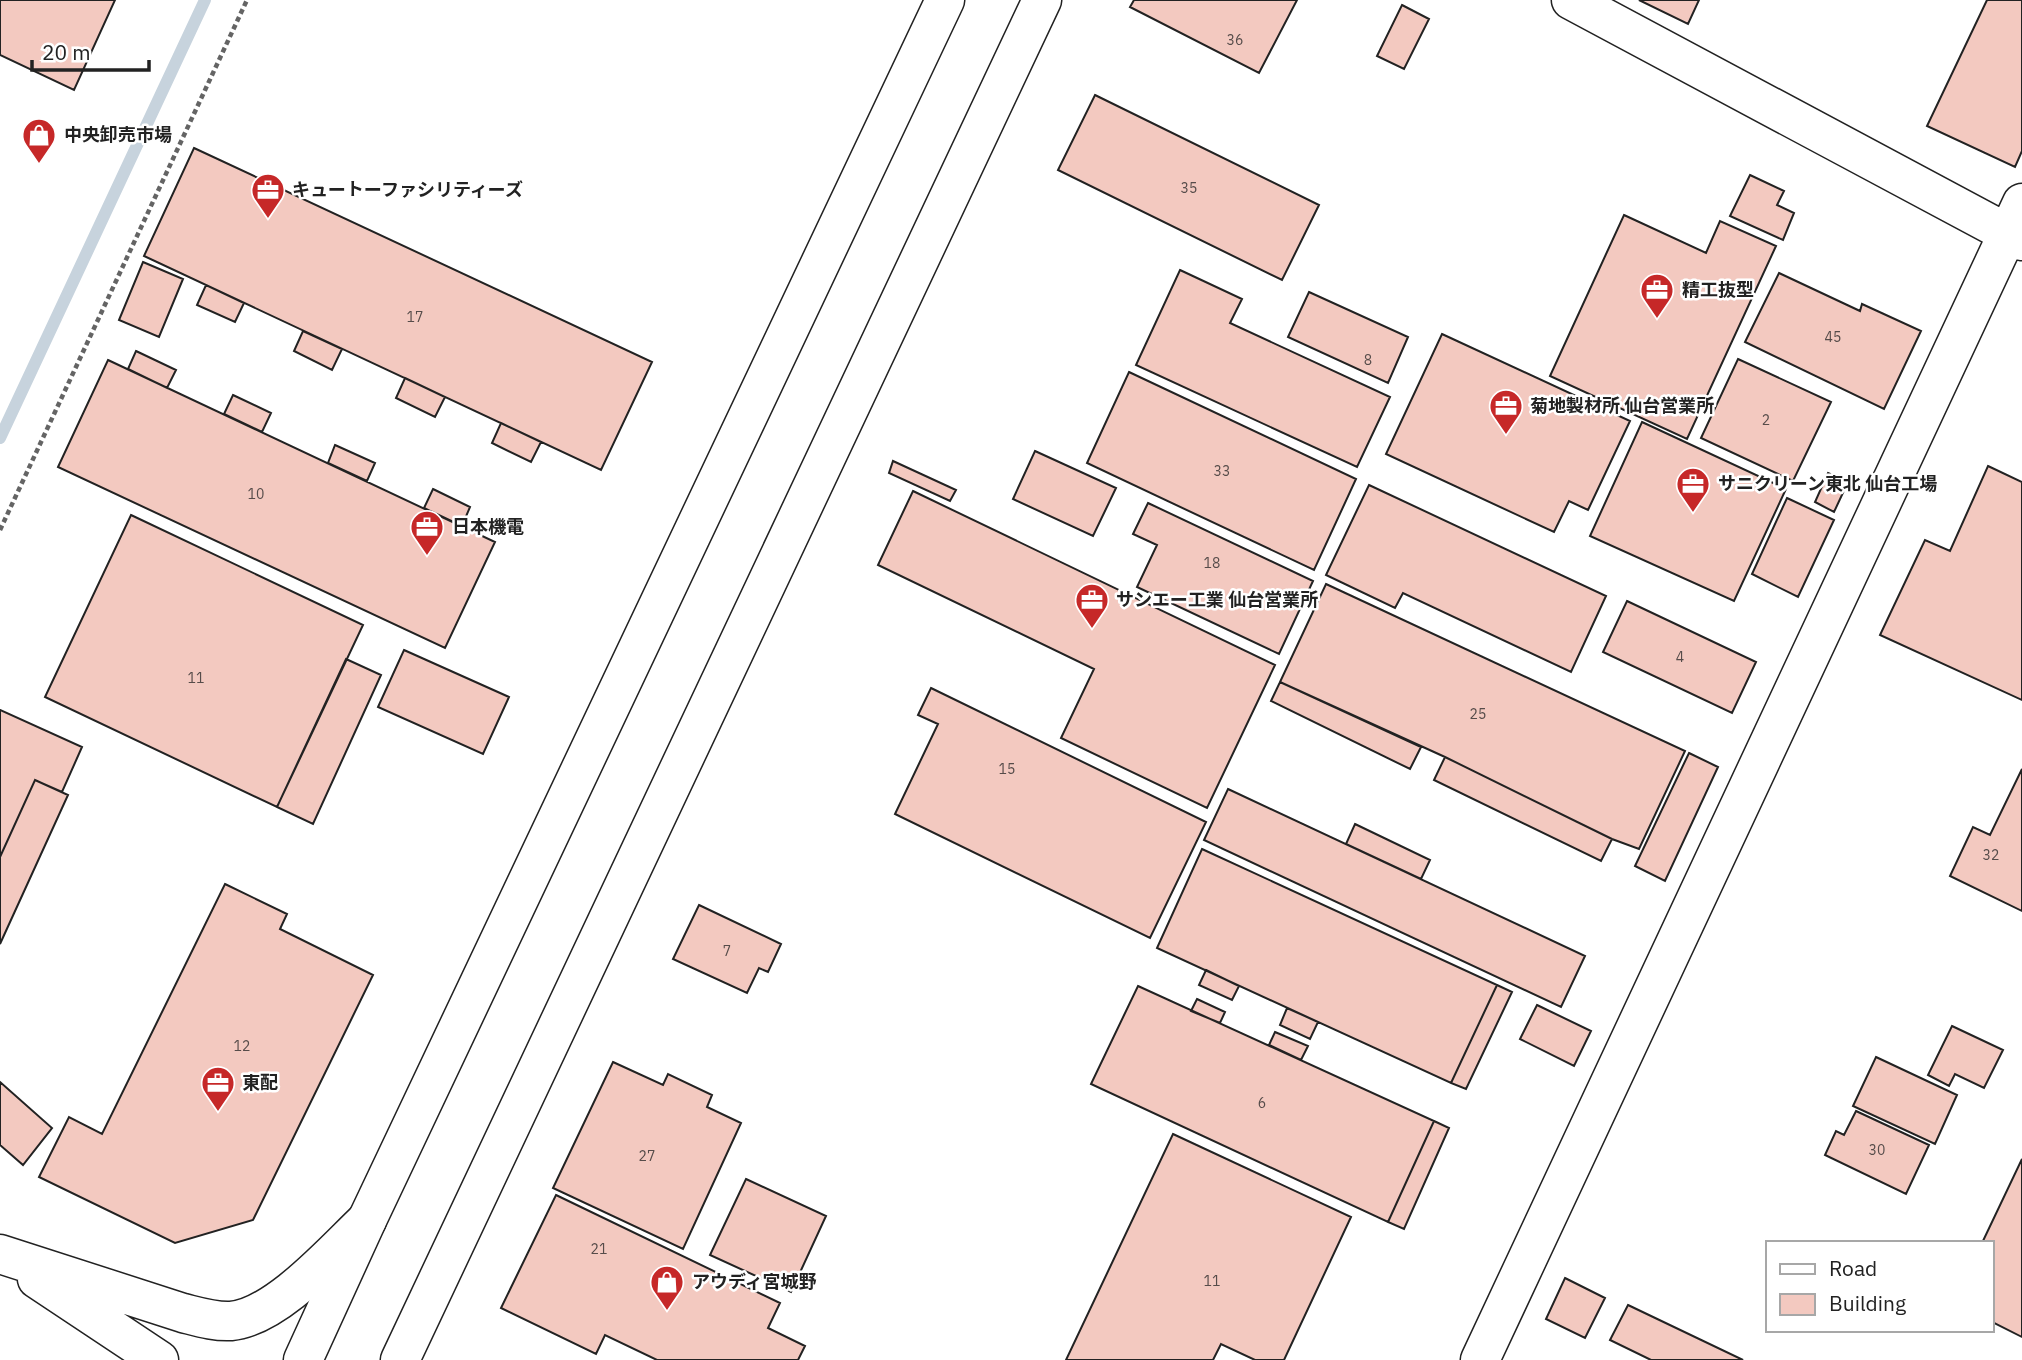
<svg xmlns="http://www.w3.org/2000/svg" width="2022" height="1360" viewBox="0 0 2022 1360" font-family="'IBM Plex Sans','Noto Sans JP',sans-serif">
<rect width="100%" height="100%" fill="#fff"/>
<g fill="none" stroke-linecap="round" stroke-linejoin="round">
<path stroke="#c7d3dd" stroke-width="12" d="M0 438 205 0"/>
</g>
<path fill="#f3c9c0" stroke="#222" stroke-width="2" d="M0 0H115L74 90 0 55Z
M1134 0H1297L1259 73 1130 7Z
M1639 0H1699L1688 24Z
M1987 0H2022V151L2015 167 1927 126Z
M1402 5 1429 19 1404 69 1377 56Z
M1095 95 1319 205 1282 280 1058 170Z
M194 148 652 362 601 470 144 256Z
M1750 175 1784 191 1777 205 1794 213 1783 240 1730 216Z
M1624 215 1706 253 1720 221 1776 246 1687 439 1550 376Z
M143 262 183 279 159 337 119 320Z
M1180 270 1242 299 1230 323 1390 397 1357 467 1136 365Z
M1779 273 1860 311 1862 304 1921 331 1884 409 1745 342Z
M206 285 244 303 235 322 197 305Z
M1309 292 1408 337 1388 383 1288 337Z
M303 331 342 349 332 370 294 351Z
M1442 334 1630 421 1588 510 1569 501 1554 532 1386 454Z
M136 351 176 370 167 388 128 369Z
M1738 359 1831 402 1793 481 1701 438Z
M108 360 495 542 445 648 58 467Z
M1129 372 1356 479 1314 570 1087 463Z
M405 378 445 397 435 417 396 398Z
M233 395 271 413 262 432 224 414Z
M1642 422 1786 489 1734 601 1590 536Z
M501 423 541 442 531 462 492 443Z
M335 445 375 463 367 481 328 463Z
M1035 451 1116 488 1093 536 1013 499Z
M893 461 956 490 950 501 889 473Z
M1988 466 2022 482V700L1880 635 1925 540 1950 551Z
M1828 473 1848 482 1834 512 1815 502Z
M1369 485 1606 596 1571 672 1403 593 1395 608 1326 575Z
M433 489 470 507 462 526 424 508Z
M913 491 1275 665 1207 808 1061 738 1094 669 878 565Z
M1787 498 1834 520 1798 597 1752 574Z
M1148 503 1313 581 1279 654 1137 587 1157 545 1133 534Z
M131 515 363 625 277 807 45 697Z
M1326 584 1685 751 1639 849 1612 839 1445 757 1280 682Z
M1627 601 1756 662 1732 713 1603 652Z
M404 650 509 697 483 754 378 707Z
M346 659 381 675 313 824 277 807Z
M1280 682 1421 747 1410 769 1271 701Z
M931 688 1206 822 1150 938 895 814 938 724 918 715Z
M0 710 82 747 62 792 35 780 0 857Z
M1689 753 1718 767 1665 881 1635 866Z
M1445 757 1612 839 1601 861 1434 780Z
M2022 769V911L1950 876 1973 827 1990 835Z
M35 780 68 795 0 944V857Z
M1228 789 1585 956 1561 1007 1204 840Z
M1355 824 1430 860 1421 879 1346 844Z
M1202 849 1497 985 1451 1083 1157 948Z
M225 884 287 914 280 929 373 975 253 1220 175 1243 39 1177 69 1117 102 1134Z
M699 905 781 944 768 972 759 968 747 993 673 959Z
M1206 970 1239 986 1232 1000 1199 985Z
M1497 985 1512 992 1466 1089 1451 1083Z
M1138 986 1434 1121 1388 1222 1091 1084Z
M1197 999 1225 1012 1220 1023 1191 1011Z
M1537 1005 1591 1031 1574 1066 1520 1039Z
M1287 1008 1318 1022 1310 1039 1280 1025Z
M1952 1026 2003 1050 1984 1088 1955 1074 1949 1086 1928 1075Z
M1275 1032 1308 1046 1301 1060 1269 1045Z
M1876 1057 1957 1095 1935 1144 1853 1106Z
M613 1062 663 1085 668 1074 712 1095 707 1107 741 1123 683 1249 553 1188Z
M0 1082 52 1128 23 1165 0 1145Z
M1856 1111 1929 1145 1906 1194 1825 1155 1836 1131 1844 1135Z
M1434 1121 1449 1128 1404 1229 1388 1222Z
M1173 1134 1351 1217 1284 1360H1255L1221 1344 1213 1360H1066Z
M2022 1159V1337L1992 1322V1243H1982Z
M746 1179 826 1216 791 1292 710 1255Z
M556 1195 780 1303 768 1328 805 1346 798 1360H657L605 1335 596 1354 501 1308Z
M1565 1278 1605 1298 1585 1338 1546 1319Z
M1628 1305 1743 1360H1651L1610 1340Z"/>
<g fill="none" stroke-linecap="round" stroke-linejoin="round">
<defs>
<path id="secondary" d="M1571 0 2022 241
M303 1360 367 1220 945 0
M400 1360 1042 0
M1480 1360 2022 203"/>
<path id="highway" d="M0 1254 183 1313C199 1317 215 1322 231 1321 277 1317 335 1250 367 1220
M37 1279 159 1360"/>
</defs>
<use href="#secondary" stroke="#222" stroke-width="41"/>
<use href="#highway" stroke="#222" stroke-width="41"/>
<path stroke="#646464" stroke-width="4.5" stroke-dasharray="5 3.5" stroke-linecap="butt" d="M0 530 247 0"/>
<use href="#secondary" stroke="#fff" stroke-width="38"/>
<use href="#highway" stroke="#fff" stroke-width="38"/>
</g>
<defs>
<symbol id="shop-pin" viewBox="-11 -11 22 30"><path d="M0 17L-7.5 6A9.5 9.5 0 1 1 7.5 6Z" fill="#c62828" stroke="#fff"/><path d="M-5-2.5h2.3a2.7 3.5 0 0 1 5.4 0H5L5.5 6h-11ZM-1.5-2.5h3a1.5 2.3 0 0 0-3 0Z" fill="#fff"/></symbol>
<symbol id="office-pin" viewBox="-11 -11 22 30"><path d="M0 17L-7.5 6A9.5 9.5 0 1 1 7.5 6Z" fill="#c62828" stroke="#fff"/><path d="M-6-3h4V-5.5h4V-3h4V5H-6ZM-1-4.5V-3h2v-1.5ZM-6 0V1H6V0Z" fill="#fff"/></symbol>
</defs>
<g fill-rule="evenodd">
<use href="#shop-pin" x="20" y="116" width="38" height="52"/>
<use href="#office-pin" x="249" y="171" width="38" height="52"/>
<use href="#office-pin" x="1638" y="271" width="38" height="52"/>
<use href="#office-pin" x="1487" y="387" width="38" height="52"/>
<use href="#office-pin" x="1674" y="465" width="38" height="52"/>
<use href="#office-pin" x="408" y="508" width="38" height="52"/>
<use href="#office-pin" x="1073" y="581" width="38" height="52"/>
<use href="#office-pin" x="199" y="1064" width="38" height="52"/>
<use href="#shop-pin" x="648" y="1263" width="38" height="52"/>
</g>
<g text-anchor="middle" stroke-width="5" stroke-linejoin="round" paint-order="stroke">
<g font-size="14" fill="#564c4a">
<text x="1235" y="45">36</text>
<text x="1189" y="193">35</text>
<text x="415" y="322">17</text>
<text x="1833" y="342">45</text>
<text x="1368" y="365">8</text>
<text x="1766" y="425">2</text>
<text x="1222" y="476">33</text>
<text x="256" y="499">10</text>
<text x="1212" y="568">18</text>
<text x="1680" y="662">4</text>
<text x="196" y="683">11</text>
<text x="1478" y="719">25</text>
<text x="1007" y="774">15</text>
<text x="1991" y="860">32</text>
<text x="727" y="956">7</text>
<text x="242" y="1051">12</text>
<text x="1262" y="1108">6</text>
<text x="1877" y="1155">30</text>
<text x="647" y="1161">27</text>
<text x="599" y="1254">21</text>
<text x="1212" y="1286">11</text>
</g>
<g font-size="18" font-weight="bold" fill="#222" stroke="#fff" text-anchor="start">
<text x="64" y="141">中央卸売市場</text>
<text x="292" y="196">キュートーファシリティーズ</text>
<text x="1682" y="296">精工抜型</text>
<text x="1530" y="412">菊地製材所 仙台営業所</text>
<text x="1718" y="490">サニクリーン東北 仙台工場</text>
<text x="452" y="533">日本機電</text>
<text x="1116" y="606">サンエー工業 仙台営業所</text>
<text x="242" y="1089">東配</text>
<text x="692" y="1288">アウディ宮城野</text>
</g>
</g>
<rect x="1766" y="1241" width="228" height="91" fill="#ffffff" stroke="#a7a7a7" stroke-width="2"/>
<rect x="1780" y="1264" width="35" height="10" fill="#ffffff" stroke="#a7a7a7" stroke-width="2"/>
<text x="1829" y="1276" font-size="21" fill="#222222">Road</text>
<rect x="1780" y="1294" width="35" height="21" fill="#f3c9c0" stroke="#a7a7a7" stroke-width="2"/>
<text x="1829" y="1311" font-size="21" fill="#222222">Building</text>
<path d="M32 60v10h117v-10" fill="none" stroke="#222222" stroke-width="3.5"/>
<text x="42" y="60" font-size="21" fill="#222222" stroke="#ffffff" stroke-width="5" paint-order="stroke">20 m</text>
</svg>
